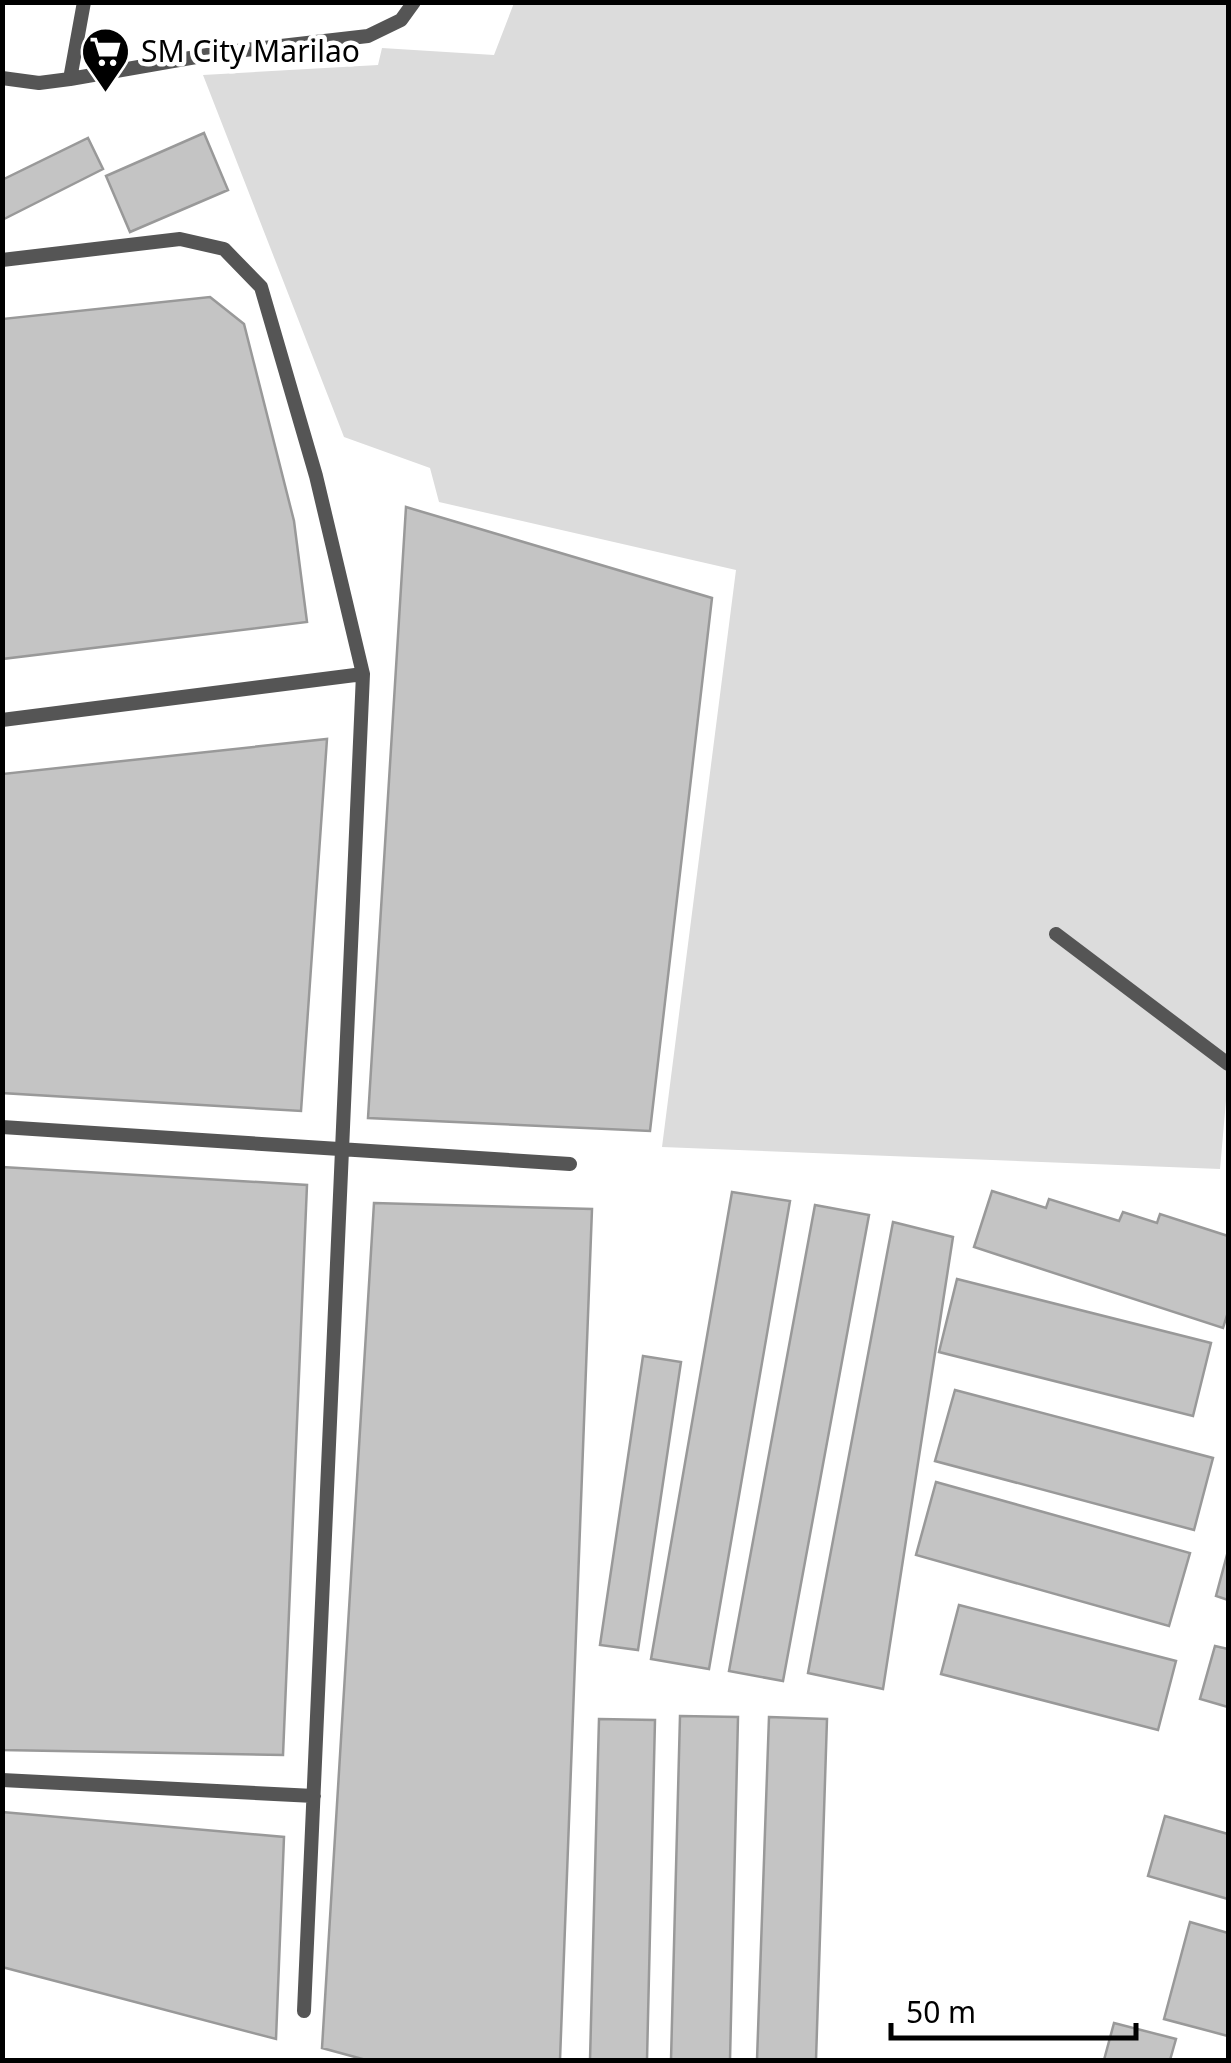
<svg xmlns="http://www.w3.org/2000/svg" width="1231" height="2063" viewBox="0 0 1231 2063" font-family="'Noto Sans',sans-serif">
<rect width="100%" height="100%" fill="#fff"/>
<path fill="#dcdcdc" d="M514 3H1228V1078L1220 1169 662 1147 736 570 439 502 430 468 344 437 203 75 378 65 382 48 494 55Z"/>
<path fill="#c4c4c4" stroke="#999" stroke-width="2.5" d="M204 133 228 190 130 232 106 176Z
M88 138 103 169 2 220V180Z
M210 297 244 324 294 521 307 622 2 659V319Z
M406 507 712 598 650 1131 368 1118Z
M327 739 301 1111 2 1093V774Z
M2 1167 307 1185 283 1755 2 1750Z
M992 1191 1046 1208 1049 1199 1119 1221 1123 1212 1157 1223 1160 1214 1228 1236V1312L1223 1328 974 1247Z
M732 1192 790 1201 709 1669 651 1659Z
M374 1203 592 1209 560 2060H366L322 2048Z
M815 1205 869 1215 783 1681 729 1671Z
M893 1222 953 1237 883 1689 808 1673Z
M957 1279 1211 1343 1193 1416 939 1352Z
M643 1356 681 1362 638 1650 600 1645Z
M955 1390 1213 1458 1194 1530 935 1461Z
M936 1482 1190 1553 1169 1626 916 1555Z
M1228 1551V1600L1216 1596Z
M959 1605 1176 1661 1158 1730 941 1674Z
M1215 1646 1228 1649V1707L1200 1699Z
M680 1716 738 1717 730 2060H671Z
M769 1717 827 1719 816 2060H757Z
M599 1719 655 1720 647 2060H590Z
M2 1812 284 1837 276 2039 2 1967Z
M1165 1816 1228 1834V1899L1148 1876Z
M1190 1922 1228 1933V2036L1164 2019Z
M1114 2023 1176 2039 1170 2060H1104Z"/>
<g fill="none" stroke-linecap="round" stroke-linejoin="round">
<path stroke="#555" stroke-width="14" d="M2 78 39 83 70 79 219 53 368 36 401 20 414 2
M70 79 84 2
M2 260 180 239 224 249 261 287 316 476 363 674 304 2011
M2 720 363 674
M1056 934 1228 1064
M2 1127 570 1164
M2 1780 314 1796"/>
</g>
<defs>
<symbol id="supermarket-pin" viewBox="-11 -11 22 30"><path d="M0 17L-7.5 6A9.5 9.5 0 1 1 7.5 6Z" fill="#000" stroke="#fff"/><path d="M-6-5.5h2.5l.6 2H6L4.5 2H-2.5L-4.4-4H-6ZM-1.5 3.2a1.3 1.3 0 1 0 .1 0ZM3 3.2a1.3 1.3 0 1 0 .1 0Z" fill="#fff"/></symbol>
</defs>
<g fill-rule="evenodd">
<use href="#supermarket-pin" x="78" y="24" width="55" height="75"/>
</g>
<g text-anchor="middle" stroke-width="9" stroke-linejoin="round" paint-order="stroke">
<g font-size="30" fill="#000" stroke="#fff" text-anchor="start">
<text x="141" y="62">SM City Marilao</text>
</g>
</g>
<rect width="1231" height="2063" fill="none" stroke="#000000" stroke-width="10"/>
<path d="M891 2023v15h245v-15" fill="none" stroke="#000000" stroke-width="5"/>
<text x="906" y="2023" font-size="30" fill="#000000" stroke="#ffffff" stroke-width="8" paint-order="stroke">50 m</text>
</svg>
